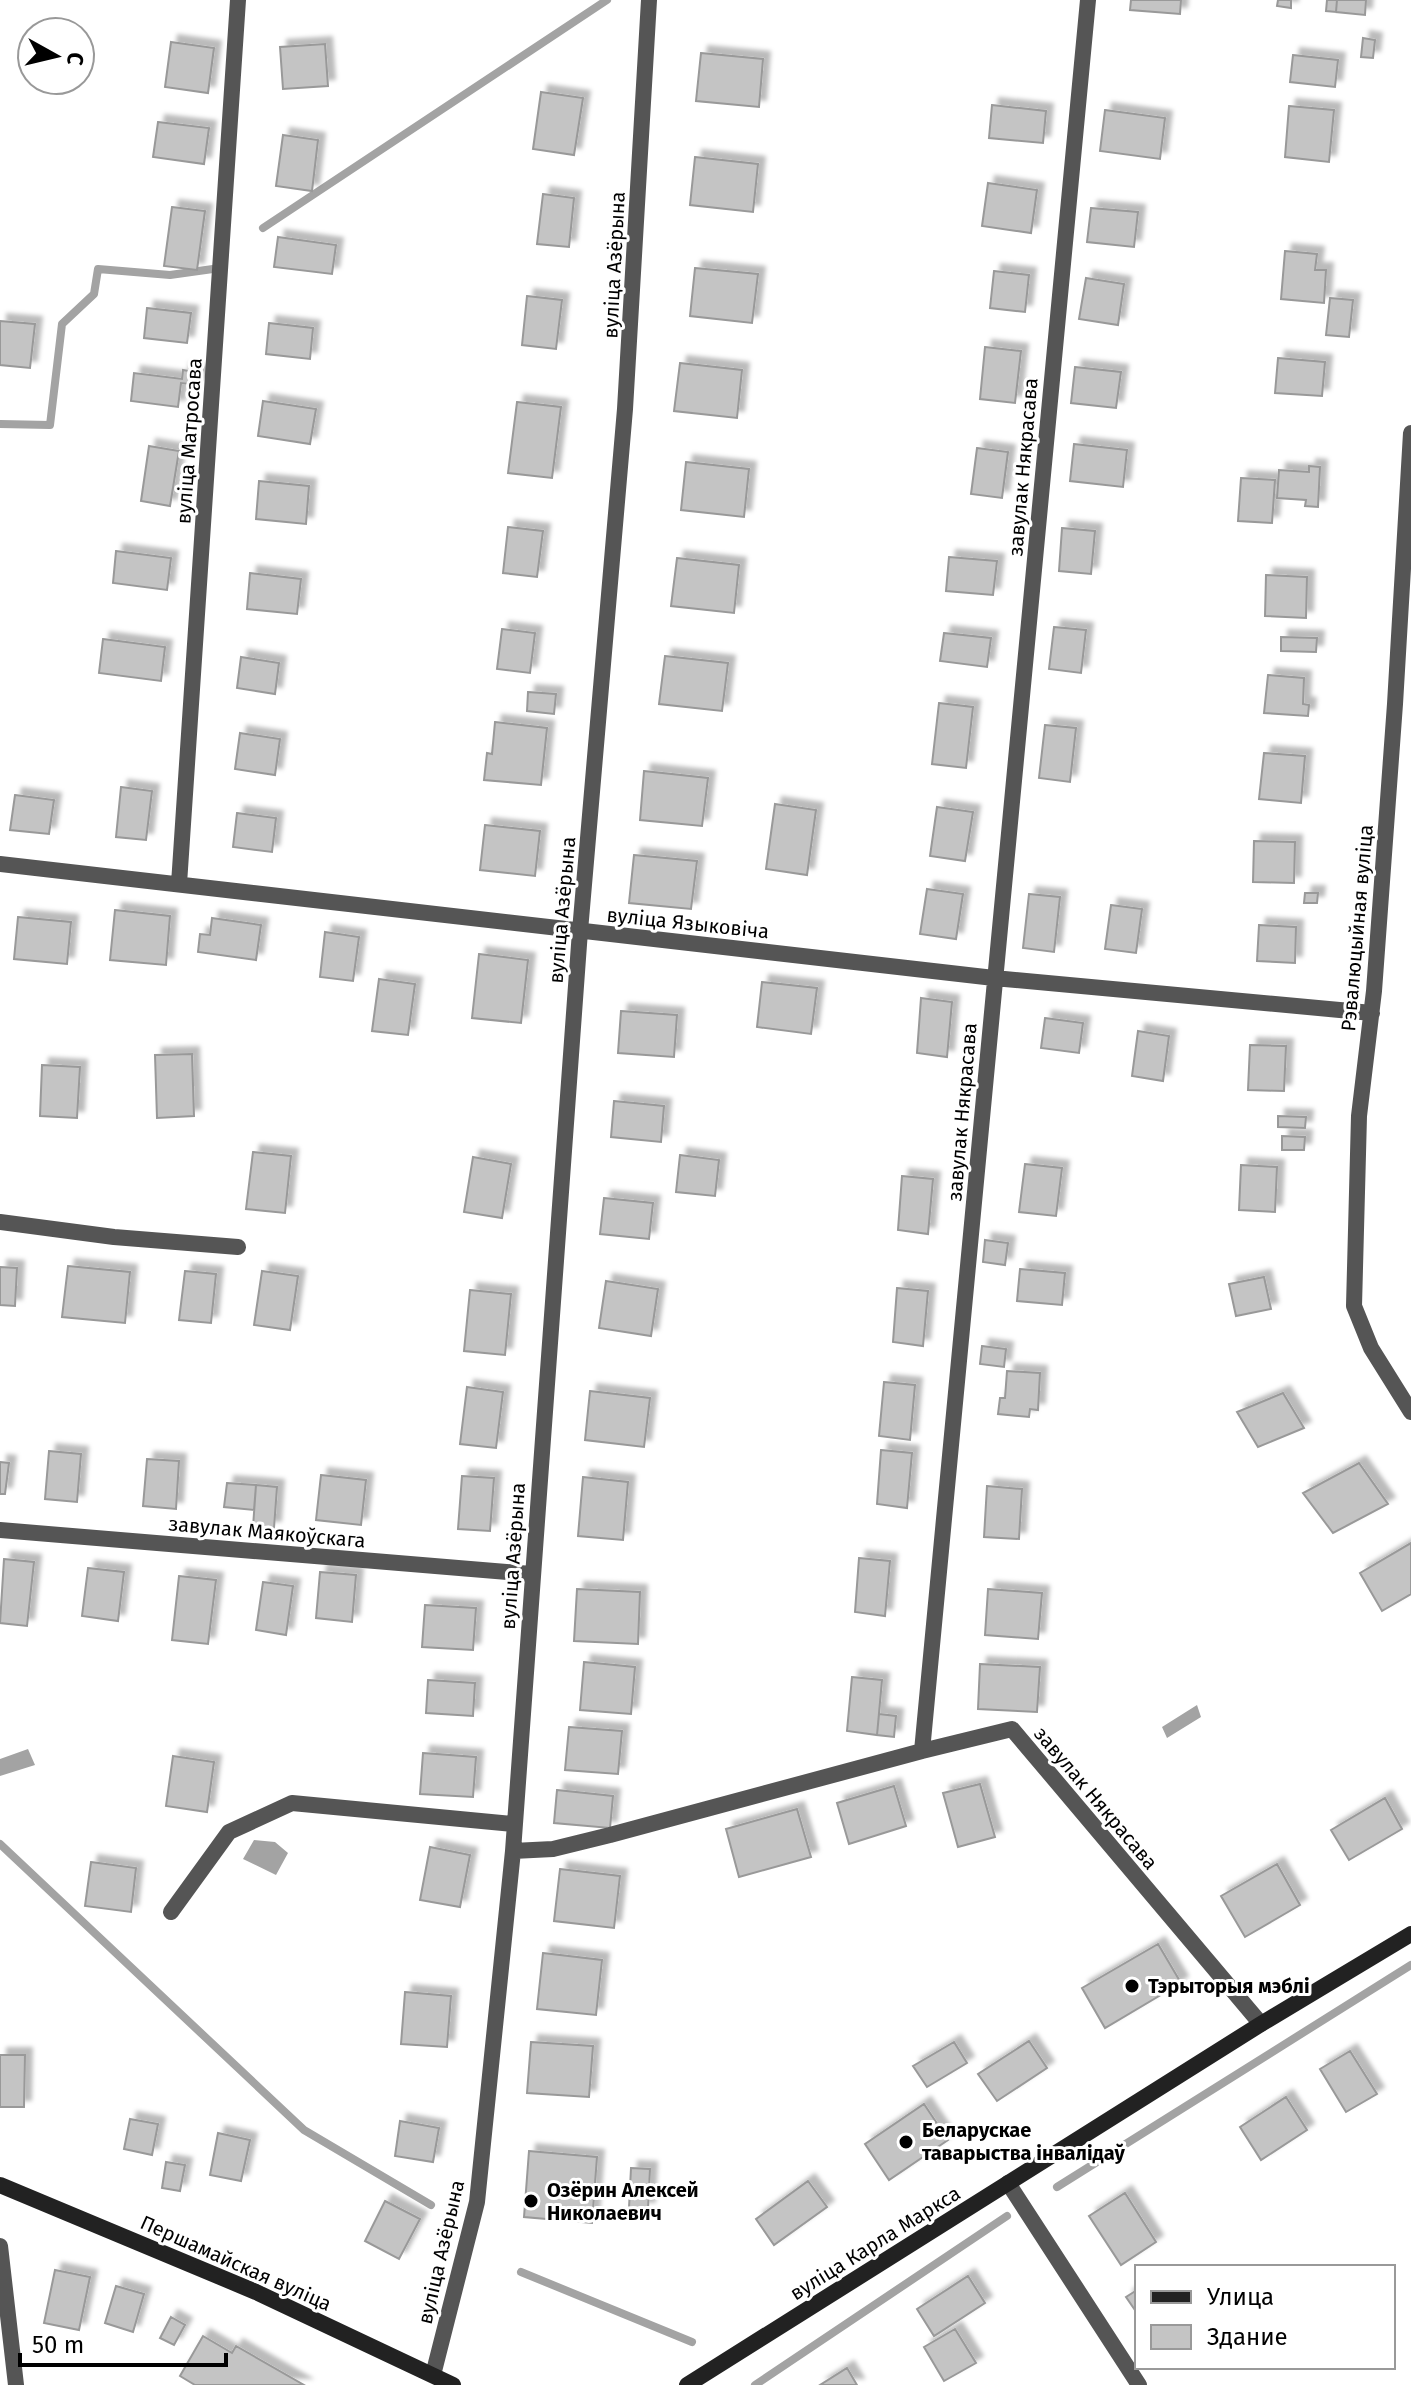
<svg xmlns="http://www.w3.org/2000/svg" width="1411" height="2385" viewBox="0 0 1411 2385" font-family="'Fira Sans',sans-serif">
<defs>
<filter id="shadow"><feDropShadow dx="7" dy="-7" stdDeviation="2" flood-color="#0004"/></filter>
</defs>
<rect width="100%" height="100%" fill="#fff"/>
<path fill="#a3a3a3" d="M1197 1705 1201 1717 1167 1738 1162 1727Z
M28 1749 35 1765 0 1776V1759Z
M254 1840 275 1842 288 1853 276 1875 243 1859Z"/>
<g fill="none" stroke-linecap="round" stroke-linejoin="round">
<path stroke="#a3a3a3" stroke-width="8" d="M263 228 607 0
M0 424 50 425 62 324 94 294 98 269 170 275 220 268V265
M0 1844 304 2130 431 2205
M1057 2187 1411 1965
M521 2272 692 2342
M755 2385 1007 2216"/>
</g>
<path fill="#c4c4c4" stroke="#999" stroke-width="2" filter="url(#shadow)" d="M1131 0H1181L1180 14 1130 10Z
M1278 0H1291V8L1277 6Z
M1327 0H1337L1336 12 1326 11Z
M1337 0H1366L1365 15 1336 12Z
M1363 38 1375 40 1373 58 1361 57Z
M171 42 214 48 208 93 165 87Z
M325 44 328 86 283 89 280 47Z
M701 53 763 59 759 107 696 101Z
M1293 55 1338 60 1335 87 1290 82Z
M541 92 583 98 574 155 533 149Z
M992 105 1046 111 1043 143 989 138Z
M1289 106 1334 110 1329 162 1285 157Z
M1105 110 1165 118 1160 159 1100 151Z
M158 122 209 128 204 164 153 157Z
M283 135 318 140 312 191 276 186Z
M695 157 758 164 753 212 690 205Z
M988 183 1037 190 1031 233 982 226Z
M543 194 574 198 569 247 537 244Z
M172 207 205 211 197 270 164 266Z
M1091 208 1138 212 1134 247 1087 242Z
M278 237 336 245 332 274 274 267Z
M1285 251 1317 254 1315 270H1326L1324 303 1281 299Z
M695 268 758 274 752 323 690 316Z
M994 271 1029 275 1025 312 990 308Z
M1086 278 1124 284 1118 325 1079 319Z
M527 296 562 300 556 349 522 345Z
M1330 298 1353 300 1349 337 1326 335Z
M147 308 191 313 187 343 144 338Z
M0 321 35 324 30 368 0 365Z
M269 323 313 328 310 359 266 354Z
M985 347 1021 351 1015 403 980 399Z
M1278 358 1325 362 1322 396 1275 393Z
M680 363 742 370 737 418 674 411Z
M1075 367 1121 372 1116 408 1071 403Z
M183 370 201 373 199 385 181 383 178 407 131 401 134 373 182 379Z
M263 401 316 409 310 444 258 436Z
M517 402 561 407 552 478 508 473Z
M1074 444 1127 450 1123 487 1070 481Z
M149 446 179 451 170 506 141 501Z
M977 448 1008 452 1002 498 971 494Z
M686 462 749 469 744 517 681 510Z
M1309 466 1320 467 1318 507 1305 506 1306 500 1277 498 1279 470 1309 472Z
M1241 478 1275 480 1272 523 1238 521Z
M259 481 309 486 306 524 256 519Z
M508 527 543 531 537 577 503 573Z
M1062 528 1095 531 1091 574 1059 571Z
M116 551 171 558 167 590 113 583Z
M949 557 997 561 993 595 946 591Z
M677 558 739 565 734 613 671 606Z
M250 573 301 579 297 614 247 609Z
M1266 575 1307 577 1306 618 1265 616Z
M1054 627 1086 630 1081 673 1049 669Z
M502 629 535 633 530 673 497 669Z
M944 633 991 638 987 667 940 661Z
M1281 637 1317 638 1316 652 1281 651Z
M103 639 165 647 161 681 99 673Z
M665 656 728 663 722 711 659 704Z
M241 657 279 663 275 694 237 688Z
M1268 675 1304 678 1303 704 1309 705 1308 716 1264 713Z
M528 692 556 694 554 714 527 711Z
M939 703 973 707 966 768 932 764Z
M495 722 547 728 541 785 484 780 487 753 492 754Z
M1045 725 1076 728 1070 782 1039 778Z
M240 733 280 739 275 775 235 769Z
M1264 753 1305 756 1301 803 1259 799Z
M644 771 708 778 702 826 640 820Z
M121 787 152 791 146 840 116 837Z
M15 795 54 800 49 834 10 830Z
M775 804 816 810 807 875 766 869Z
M937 807 973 812 965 861 930 856Z
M237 813 276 818 272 852 233 847Z
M485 825 540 831 535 876 480 870Z
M1254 841 1295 842 1294 883 1253 882Z
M634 855 697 861 691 909 629 903Z
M927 889 963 894 956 939 920 934Z
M1305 893H1318L1317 903H1304Z
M1029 894 1060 897 1054 952 1023 948Z
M1111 905 1142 909 1136 953 1105 949Z
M115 910 170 916 166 965 110 960Z
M18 917 71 922 67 964 14 959Z
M212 918 261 925 256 960 198 952 200 934 210 935Z
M1259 925 1296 927 1295 963 1257 961Z
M325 932 359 937 353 981 320 977Z
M479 954 528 960 521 1023 472 1018Z
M379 979 415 984 408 1035 372 1031Z
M762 982 817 988 811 1034 757 1027Z
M921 998 952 1002 947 1057 917 1053Z
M621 1011 677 1015 674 1057 618 1053Z
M1045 1018 1083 1023 1079 1053 1041 1048Z
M1138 1031 1169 1036 1163 1081 1132 1076Z
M1250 1045 1286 1046 1284 1091 1248 1090Z
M192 1054 194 1116 157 1118 155 1055Z
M42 1065 80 1067 77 1118 40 1116Z
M614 1101 664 1106 661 1142 611 1137Z
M1278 1116 1306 1117 1305 1128 1278 1127Z
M1282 1136 1305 1137 1304 1150H1282Z
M253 1152 291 1156 285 1213 246 1209Z
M680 1155 719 1160 715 1196 676 1192Z
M473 1157 511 1164 502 1218 464 1212Z
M1025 1164 1062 1168 1056 1216 1019 1212Z
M1241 1165 1277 1167 1275 1212 1239 1210Z
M902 1176 933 1179 928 1234 898 1230Z
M604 1198 653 1203 649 1239 600 1234Z
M985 1240 1008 1243 1005 1265 983 1262Z
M68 1266 130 1272 125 1323 62 1317Z
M0 1267 17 1268 15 1306 0 1305Z
M1020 1269 1065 1273 1062 1305 1017 1301Z
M185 1271 216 1274 211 1323 179 1320Z
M262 1271 298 1276 290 1330 254 1325Z
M1264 1277 1271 1309 1236 1316 1229 1284Z
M606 1281 658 1289 651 1336 599 1328Z
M897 1288 928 1291 923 1346 893 1342Z
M470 1290 511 1294 505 1355 464 1351Z
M982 1346 1006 1349 1004 1367 980 1364Z
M1007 1371 1040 1373 1038 1410 1030 1409 1029 1417 998 1414 1000 1398H1005Z
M884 1382 915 1385 910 1440 879 1436Z
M467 1387 503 1392 496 1448 460 1444Z
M590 1391 650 1398 644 1447 585 1440Z
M1283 1393 1304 1428 1258 1447 1237 1412Z
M881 1450 912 1453 907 1508 877 1504Z
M49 1451 81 1454 77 1502 45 1499Z
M147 1459 179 1461 176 1509 143 1506Z
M0 1462 9 1463 5 1494H0Z
M1359 1463 1388 1504 1333 1533 1303 1493Z
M321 1475 366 1480 361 1525 316 1520Z
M462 1476 494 1478 490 1531 458 1529Z
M583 1477 628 1482 623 1540 578 1536Z
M227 1483 256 1485 254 1510 224 1507Z
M256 1485 277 1487 274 1528 253 1527Z
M987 1486 1022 1489 1019 1539 984 1537Z
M1411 1543V1594L1382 1611 1360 1573Z
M859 1558 890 1561 885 1616 855 1612Z
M4 1559 34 1562 27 1626 0 1623Z
M88 1568 124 1572 118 1621 82 1616Z
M320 1572 356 1575 352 1622 316 1618Z
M179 1576 216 1580 208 1644 172 1640Z
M263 1582 293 1586 286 1635 256 1630Z
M577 1589 640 1592 638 1644 574 1641Z
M988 1589 1042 1593 1038 1639 985 1635Z
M425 1605 476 1608 473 1650 422 1647Z
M584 1662 635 1667 631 1714 580 1710Z
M980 1664 1040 1667 1037 1712 978 1709Z
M852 1677 882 1680 877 1735 847 1731Z
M428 1680 475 1683 473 1716 426 1713Z
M879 1714 896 1716 894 1737 877 1735Z
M569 1727 622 1731 618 1774 565 1770Z
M423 1753 476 1757 473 1797 420 1794Z
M173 1756 214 1762 207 1812 166 1806Z
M980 1784 995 1837 958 1847 943 1793Z
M894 1786 906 1826 849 1844 837 1803Z
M557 1790 613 1796 610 1828 554 1823Z
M1385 1798 1402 1829 1349 1860 1331 1830Z
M797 1809 811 1857 739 1877 726 1829Z
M430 1847 470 1855 460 1907 420 1900Z
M91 1862 136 1868 131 1912 85 1906Z
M1277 1864 1300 1905 1245 1937 1221 1896Z
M560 1869 620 1876 614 1928 554 1921Z
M1158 1944 1181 1983 1105 2028 1082 1988Z
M543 1953 602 1960 596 2015 537 2009Z
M405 1992 451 1996 447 2047 401 2044Z
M1029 2041 1047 2068 997 2101 978 2074Z
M531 2042 593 2046 589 2097 527 2093Z
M954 2042 967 2063 927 2087 913 2066Z
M1350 2051 1377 2094 1346 2112 1320 2069Z
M0 2055H25L24 2107H0Z
M1286 2097 1307 2130 1261 2160 1240 2127Z
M924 2104 948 2140 889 2180 865 2144Z
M130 2119 158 2124 152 2155 124 2149Z
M400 2121 439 2128 433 2162 395 2156Z
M218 2133 250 2140 241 2181 210 2175Z
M529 2151 597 2157 592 2223 524 2217Z
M166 2162 185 2165 180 2191 162 2188Z
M631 2168 650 2169 648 2209 629 2208Z
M808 2181 827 2207 774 2245 756 2219Z
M1125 2193 1156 2242 1121 2265 1089 2216Z
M385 2201 420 2219 399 2259 365 2241Z
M55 2270 90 2277 79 2330 44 2323Z
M968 2276 985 2303 934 2336 917 2309Z
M116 2286 144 2294 133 2332 105 2323Z
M1137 2290V2313L1126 2297Z
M171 2317 185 2325 174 2345 160 2338Z
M955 2329 976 2363 944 2381 924 2347Z
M203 2336 232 2353 236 2346 304 2385H195L180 2376Z
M847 2368 857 2385H820Z"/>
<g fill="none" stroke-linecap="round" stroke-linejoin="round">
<path stroke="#555" stroke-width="16" d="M0 2246 16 2385"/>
<path stroke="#555" stroke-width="16" d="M1088 0 922 1751 1012 1729 1261 2024
M1411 433 1395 704 1374 991 1359 1116 1354 1306 1371 1348 1411 1412
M0 864 994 978 1372 1013
M179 884 238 0
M0 1222 114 1237 238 1247
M0 1530 531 1574
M513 1851 553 1849 610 1835 922 1751
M171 1912 229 1832 292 1803 513 1824
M1008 2183 1139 2385
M433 2375 477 2202 513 1851 580 931 625 409 649 0"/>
<path stroke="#222" stroke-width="16" d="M0 2185 256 2292 453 2385
M687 2385 1261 2024 1411 1934"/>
</g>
<g fill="#000" stroke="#fff" stroke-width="3">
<circle cx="1132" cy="1986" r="8"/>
<circle cx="906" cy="2142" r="8"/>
<circle cx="531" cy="2201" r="8"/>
</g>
<g text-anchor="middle" stroke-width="6" stroke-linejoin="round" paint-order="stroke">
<g font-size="20" fill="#000" stroke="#fff">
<text transform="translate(614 265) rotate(-87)" y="7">вуліца Азёрына</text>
<text transform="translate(189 441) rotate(-86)" y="7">вуліца Матросава</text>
<text transform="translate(1023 467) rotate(-85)" y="7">завулак Някрасава</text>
<text transform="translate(562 910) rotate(-85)" y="7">вуліца Азёрына</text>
<text transform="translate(688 923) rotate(6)" y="7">вуліца Языковіча</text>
<text transform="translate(1357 928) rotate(-85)" y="7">Рэвалюцыйная вуліца</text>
<text transform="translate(962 1112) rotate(-85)" y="7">завулак Някрасава</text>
<text transform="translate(267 1532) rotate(5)" y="7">завулак Маякоўскага</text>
<text transform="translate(513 1556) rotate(-86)" y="7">вуліца Азёрына</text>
<text transform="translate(1096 1798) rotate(50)" y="7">завулак Някрасава</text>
<text transform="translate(875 2243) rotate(-32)" y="7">вуліца Карла Маркса</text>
<text transform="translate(441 2252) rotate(-77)" y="7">вуліца Азёрына</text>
<text transform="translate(236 2263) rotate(24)" y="7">Першамайская вуліца</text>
</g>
<g font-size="20" font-weight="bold" fill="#000" stroke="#fff" text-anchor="start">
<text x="1148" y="1993">Тэрыторыя мэблі</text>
<text x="922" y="2137">Беларускае<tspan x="922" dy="23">таварыства інвалідаў</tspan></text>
<text x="547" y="2197">Озёрин Алексей<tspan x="547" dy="23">Николаевич</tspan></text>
</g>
</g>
<rect x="1135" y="2265" width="260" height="104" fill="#ffffff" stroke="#999999" stroke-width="2"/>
<rect x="1151" y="2291" width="40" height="12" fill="#222222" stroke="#999999" stroke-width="2"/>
<text x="1207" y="2305" font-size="24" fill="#000000">Улица</text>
<rect x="1151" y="2325" width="40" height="24" fill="#c4c4c4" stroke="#999999" stroke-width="2"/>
<text x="1207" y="2345" font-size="24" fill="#000000">Здание</text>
<g transform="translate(56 56) rotate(98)"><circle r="38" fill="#ffffff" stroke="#999999" stroke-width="2"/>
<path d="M0-6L14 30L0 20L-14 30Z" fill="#000000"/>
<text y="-12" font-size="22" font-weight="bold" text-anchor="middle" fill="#000000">С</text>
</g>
<path d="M20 2353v12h206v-12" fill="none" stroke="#000000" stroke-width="4"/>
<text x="32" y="2353" font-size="24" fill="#000000" stroke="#ffffff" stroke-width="6" paint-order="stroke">50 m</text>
</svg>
